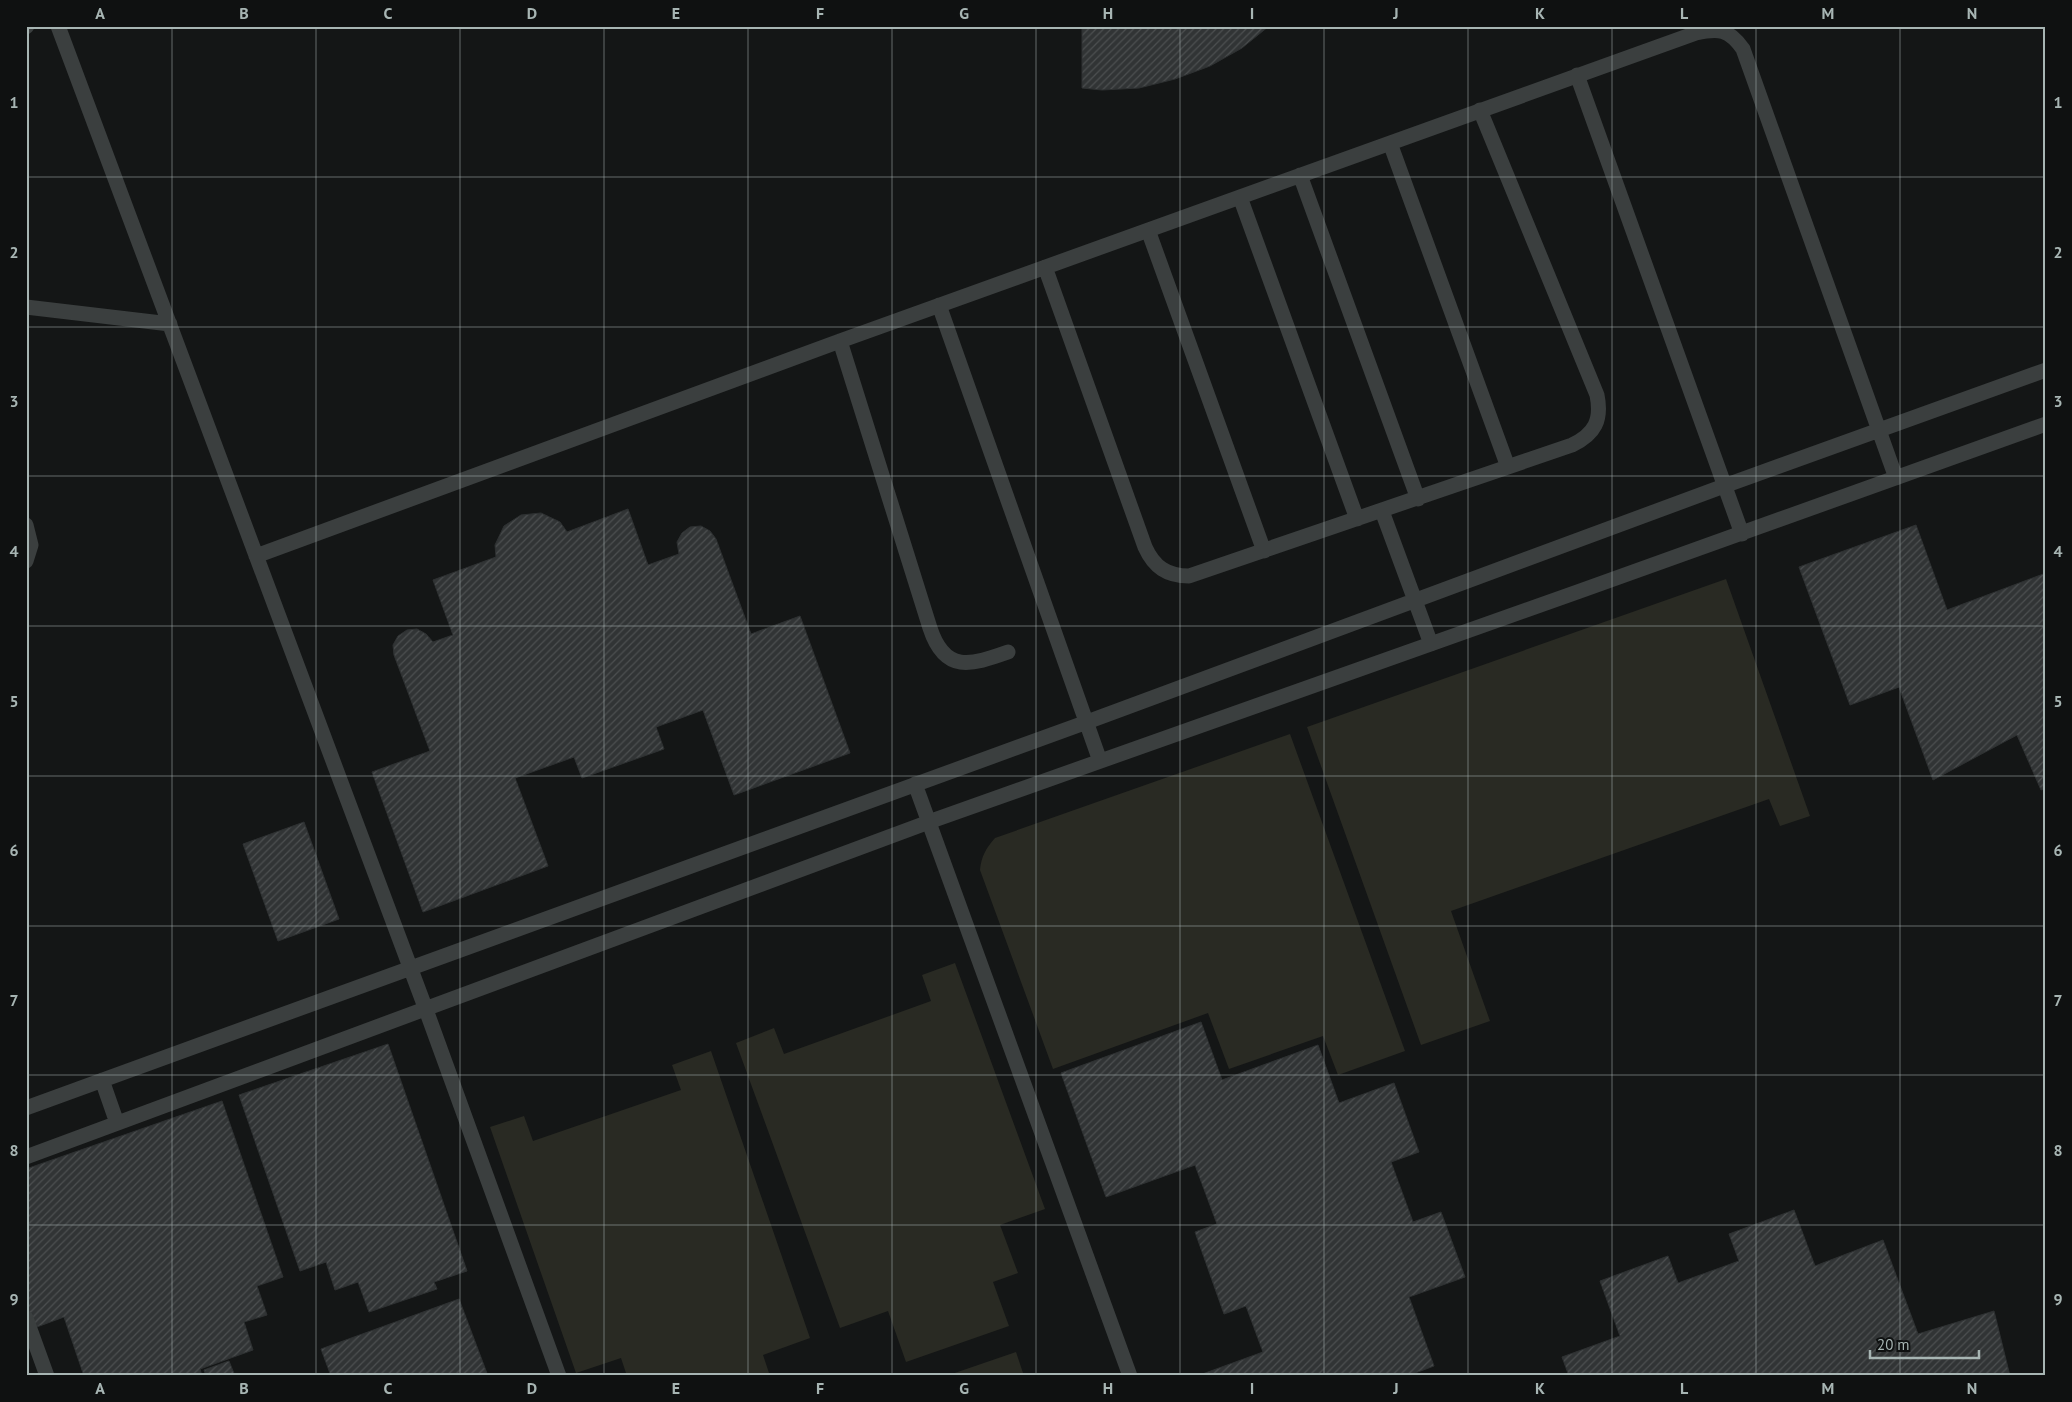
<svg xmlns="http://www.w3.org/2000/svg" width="2072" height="1402" viewBox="0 0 2072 1402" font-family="'PT Sans',sans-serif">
<defs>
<pattern id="building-hatch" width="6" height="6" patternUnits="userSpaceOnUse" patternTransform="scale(1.25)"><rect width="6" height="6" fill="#313435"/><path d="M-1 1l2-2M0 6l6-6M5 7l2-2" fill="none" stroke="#4c4f50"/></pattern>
</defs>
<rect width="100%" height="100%" fill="#141616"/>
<path fill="#292a23" d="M1726 579 1810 816 1780 826 1769 799 1451 911 1490 1021 1421 1045 1307 727Z
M1290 734 1405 1051 1338 1075 1323 1036 1229 1069 1208 1013 1053 1069 980 870C981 857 986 848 995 838Z
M955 963 1045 1209 1000 1225 1018 1273 993 1282 1009 1326 906 1362 888 1311 840 1328 736 1043 774 1028 784 1054 931 1001 922 975Z
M711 1051 810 1338 763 1355 770 1376H627L621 1358 576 1373 490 1127 524 1116 533 1141 681 1090 672 1065Z
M1016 1352 1024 1376H946Z"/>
<path fill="url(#building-hatch)" stroke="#2e3132" d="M1082 26H1269L1242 48 1210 66 1175 79 1139 88 1102 90 1082 88Z
M628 509 648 565 679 554 677 542 682 533 690 527 701 526 710 531 716 539 751 634 800 616 850 753 734 795 703 710 656 727 664 749 582 778 574 757 515 778 548 866 423 912 372 772 430 751 394 655 393 645 398 636 407 630 417 629 426 634 433 642 453 635 433 580 496 557 495 545 504 526 521 515 541 513 560 522 567 532Z
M1916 525 1947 610 2046 573V788L2041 790 2017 735 1933 780 1899 687 1850 705 1799 567Z
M304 822 339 919 278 941 243 844Z
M1201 1022 1222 1080 1318 1045 1339 1103 1394 1083 1419 1152 1391 1162 1413 1222 1441 1212 1465 1277 1409 1297 1434 1366 1407 1376H1197L1263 1352 1246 1306 1224 1314 1195 1232 1217 1224 1195 1165 1106 1197 1061 1073Z
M388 1044 467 1271 434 1282 437 1289 369 1312 358 1282 335 1290 326 1262 300 1271 239 1095Z
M222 1101 283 1277 257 1286 267 1315 244 1322 253 1350 200 1369 202 1376H84L64 1317 34 1328 26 1306V1169Z
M1794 1210 1815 1266 1883 1240 1918 1334 1994 1311 2010 1376H1569L1562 1357 1620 1336 1600 1281 1668 1256 1678 1283 1739 1261 1729 1234Z
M459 1299 488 1376H331L321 1349Z
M229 1361 235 1376H206L204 1370Z"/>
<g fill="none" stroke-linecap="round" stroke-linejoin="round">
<path stroke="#3b3f3f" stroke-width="15" d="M58 26 425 1007 559 1376
M26 27 27 26
M1577 75 1742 534
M1390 143 1508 467
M1300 175 1418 499
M1240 197 1357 519
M1148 230 1264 551
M1045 267 1145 547C1154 567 1167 576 1189 576L1572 445C1595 434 1602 420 1597 395L1480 110
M939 305 1100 761
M26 307 170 324
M840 341 930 628C945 674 971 665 1008 652
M1382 511 1431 644
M26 525 31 545 26 561
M256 556 840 341 1696 33C1719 28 1729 29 1743 49L1896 478
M915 784 1130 1376
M102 1080 117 1123
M26 1108 1087 722 1724 486 2046 370
M26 1157C330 1044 633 929 937 819 1307 687 1677 558 2046 424
M26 1318 47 1376"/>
</g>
<path fill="none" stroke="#a7b5b3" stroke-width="1" stroke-opacity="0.55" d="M172 26V1376M316 26V1376M460 26V1376M604 26V1376M748 26V1376M892 26V1376M1036 26V1376M1180 26V1376M1324 26V1376M1468 26V1376M1612 26V1376M1756 26V1376M1900 26V1376M26 177H2046M26 327H2046M26 476H2046M26 626H2046M26 776H2046M26 926H2046M26 1075H2046M26 1225H2046"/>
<rect width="2072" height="1402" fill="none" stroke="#0f1111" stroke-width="55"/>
<path d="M1870 1350v8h109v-8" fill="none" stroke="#a7b5b3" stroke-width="2.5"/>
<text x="1877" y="1350" font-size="15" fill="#a7b5b3" stroke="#0f1111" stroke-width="4" paint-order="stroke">20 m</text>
<rect x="28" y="28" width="2016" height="1346" fill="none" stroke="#a7b5b3" stroke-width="2"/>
<g font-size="16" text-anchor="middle" font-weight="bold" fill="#a7b5b3">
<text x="100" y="19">A</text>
<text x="244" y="19">B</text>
<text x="388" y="19">C</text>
<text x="532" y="19">D</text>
<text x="676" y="19">E</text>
<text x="820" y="19">F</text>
<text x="964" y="19">G</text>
<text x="1108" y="19">H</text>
<text x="1252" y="19">I</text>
<text x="1396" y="19">J</text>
<text x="1540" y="19">K</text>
<text x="1684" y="19">L</text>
<text x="1828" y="19">M</text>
<text x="1972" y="19">N</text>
<text x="14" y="108">1</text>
<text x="2058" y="108">1</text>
<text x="14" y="258">2</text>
<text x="2058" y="258">2</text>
<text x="14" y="407">3</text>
<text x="2058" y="407">3</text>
<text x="14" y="557">4</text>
<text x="2058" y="557">4</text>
<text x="14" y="707">5</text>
<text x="2058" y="707">5</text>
<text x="14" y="856">6</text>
<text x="2058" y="856">6</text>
<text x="14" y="1006">7</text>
<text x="2058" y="1006">7</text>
<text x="14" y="1156">8</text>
<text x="2058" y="1156">8</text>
<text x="14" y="1305">9</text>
<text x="2058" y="1305">9</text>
<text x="100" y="1394">A</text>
<text x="244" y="1394">B</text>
<text x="388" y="1394">C</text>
<text x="532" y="1394">D</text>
<text x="676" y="1394">E</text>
<text x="820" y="1394">F</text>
<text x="964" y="1394">G</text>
<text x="1108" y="1394">H</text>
<text x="1252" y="1394">I</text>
<text x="1396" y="1394">J</text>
<text x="1540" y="1394">K</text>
<text x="1684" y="1394">L</text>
<text x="1828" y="1394">M</text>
<text x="1972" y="1394">N</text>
</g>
</svg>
